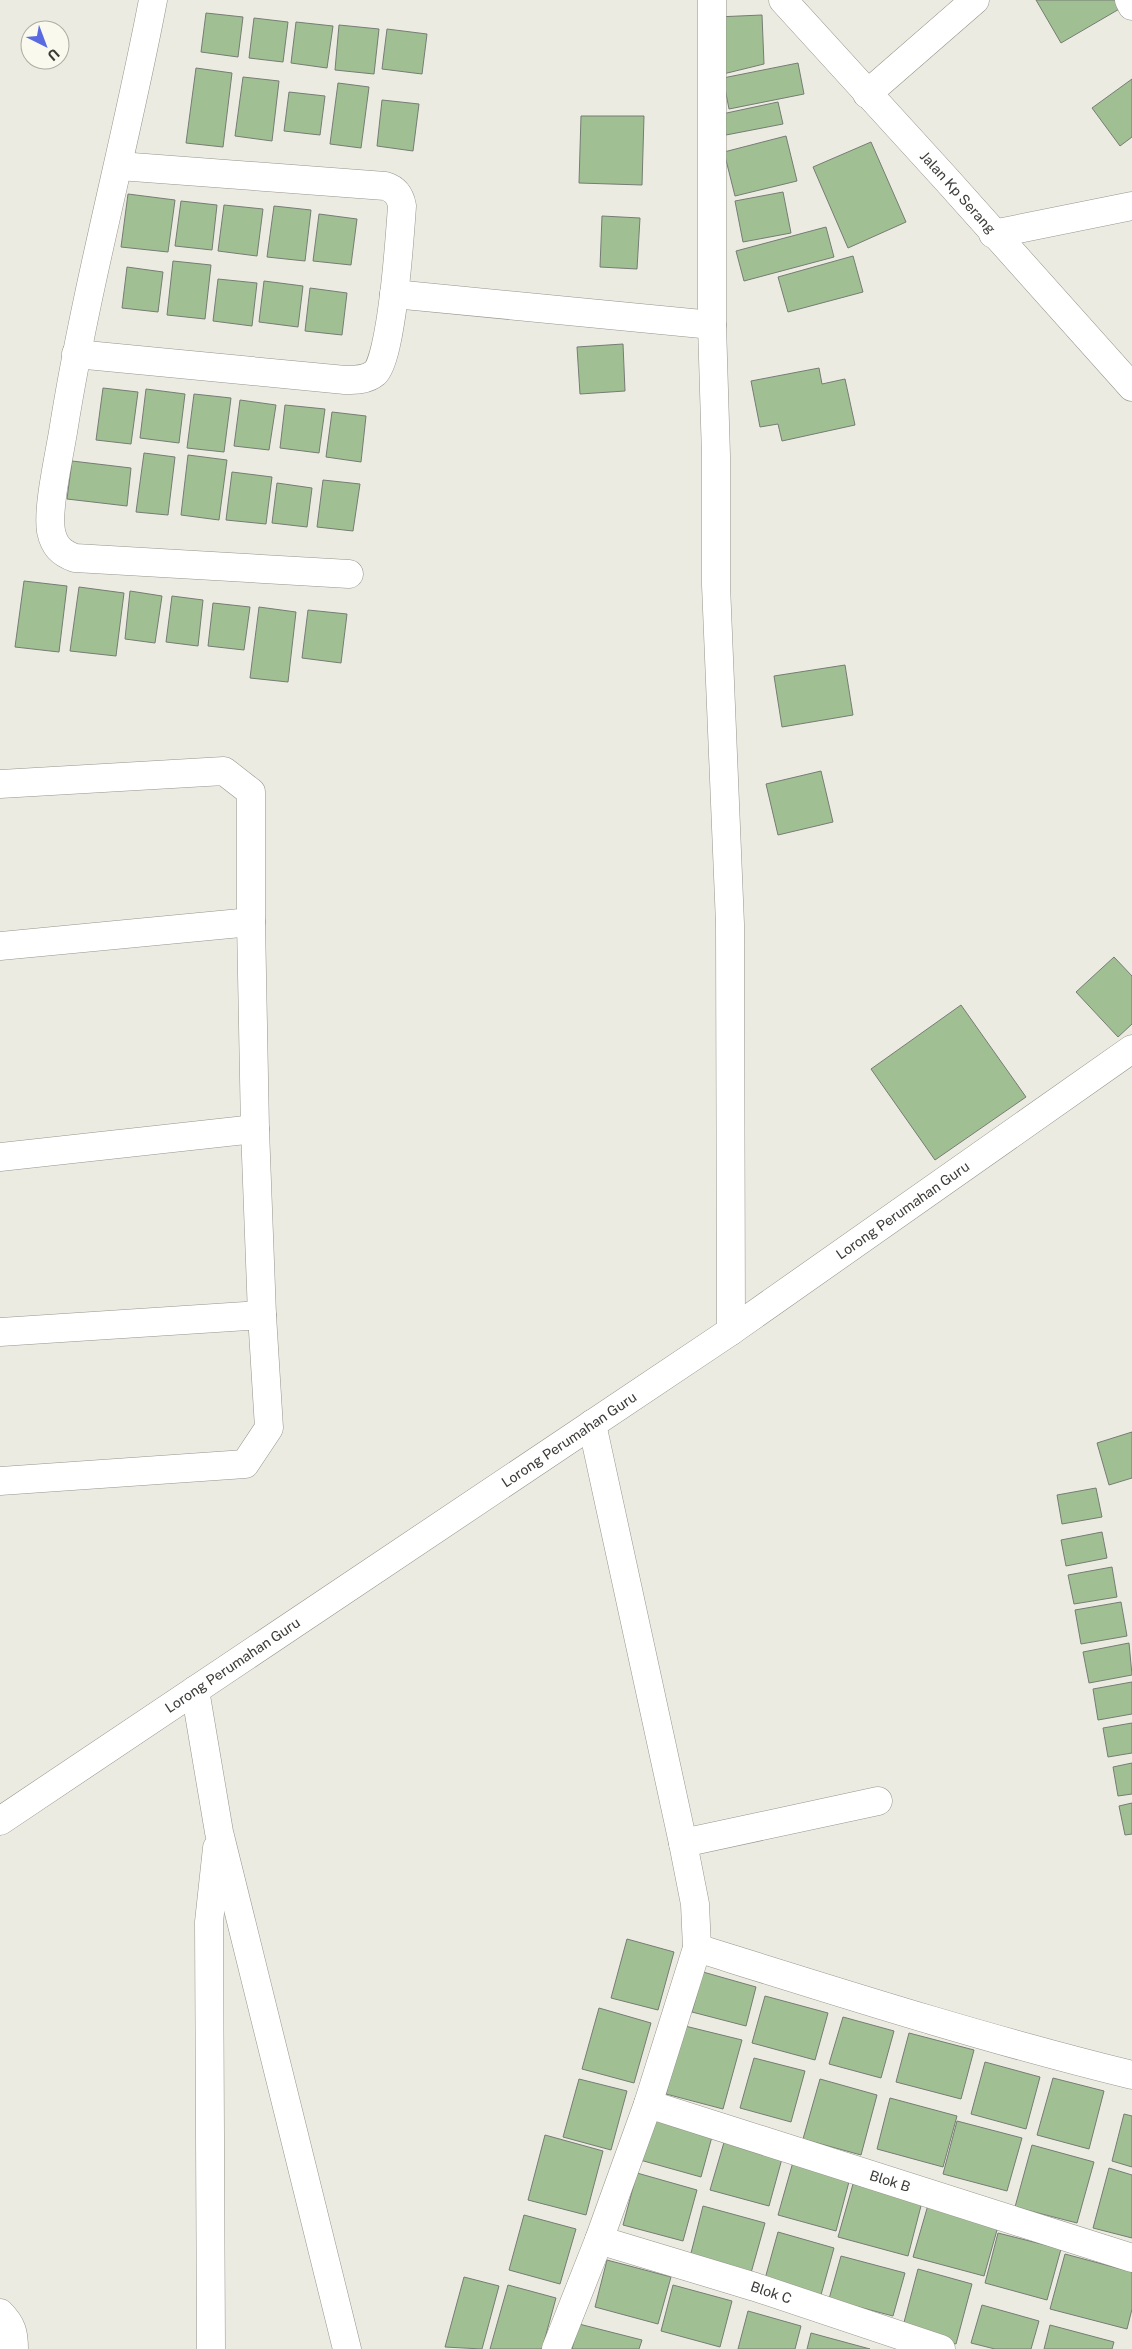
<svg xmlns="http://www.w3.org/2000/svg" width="1132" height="2349" viewBox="0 0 1132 2349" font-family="'Public Sans',sans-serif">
<rect width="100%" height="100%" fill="#ecebe1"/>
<path fill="#a0c093" stroke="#767c74" d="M1036 0H1116L1121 8 1061 43Z
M206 13 243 17 238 57 201 52Z
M762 15 764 64 715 76 716 17Z
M254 18 288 22 283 62 249 58Z
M296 22 333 26 327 68 291 63Z
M339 25 379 29 374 74 335 70Z
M387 29 427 34 422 74 382 69Z
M798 63 804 94 729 109 723 78Z
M196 68 232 73 223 147 186 143Z
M243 77 279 81 272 141 235 136Z
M1132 79V137L1120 146 1092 108Z
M338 83 369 87 361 148 330 144Z
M289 92 325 96 320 135 284 131Z
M382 100 419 104 413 151 377 146Z
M778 102 783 124 726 135 722 114Z
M581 116H644L642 185 579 183Z
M786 136 797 181 735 196 724 152Z
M871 142 906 222 848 248 813 167Z
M783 192 791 233 743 242 735 201Z
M128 194 175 200 168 252 121 247Z
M181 201 217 205 212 250 175 246Z
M224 205 263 209 257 256 218 251Z
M274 206 311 210 305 261 267 257Z
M319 214 357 219 351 265 313 261Z
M602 216 640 218 637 269 600 267Z
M826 227 834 257 744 281 736 251Z
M853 256 863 292 788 312 778 277Z
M173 261 211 265 205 319 167 315Z
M127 267 163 272 158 312 122 308Z
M218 279 257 283 252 326 213 321Z
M264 281 303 286 298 327 259 322Z
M310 288 347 293 342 335 305 331Z
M623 344 625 391 580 394 577 347Z
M819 368 822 384 845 379 855 425 782 441 778 424 760 427 751 381Z
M103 388 138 392 131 444 96 440Z
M146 389 185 394 179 443 140 438Z
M194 394 231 398 224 452 187 448Z
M240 400 276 405 269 450 234 446Z
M285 405 325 409 319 453 280 448Z
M332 412 366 416 361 462 326 457Z
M144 453 175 457 168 515 136 512Z
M188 455 227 460 219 520 181 515Z
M72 461 131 468 127 506 67 499Z
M232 472 272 477 266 524 226 520Z
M323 480 360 484 353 531 317 527Z
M277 483 312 488 307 527 272 523Z
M24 581 67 586 59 652 15 647Z
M79 587 124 593 116 656 70 651Z
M130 591 162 596 155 643 125 639Z
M172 596 203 600 198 646 166 642Z
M213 603 250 607 244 650 208 646Z
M259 607 296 612 288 682 250 678Z
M308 610 347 614 341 663 302 658Z
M845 665 853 715 782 727 774 676Z
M821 771 833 822 778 835 766 784Z
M1114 957 1132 976V1024L1118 1037 1076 992Z
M961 1005 1026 1097 935 1160 871 1069Z
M1132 1432V1478L1109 1485 1097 1443Z
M1096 1488 1102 1517 1062 1524 1057 1495Z
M1102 1532 1107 1558 1066 1566 1061 1540Z
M1112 1567 1117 1597 1074 1604 1068 1575Z
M1121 1602 1127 1636 1081 1644 1075 1610Z
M1129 1643 1132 1675 1089 1683 1083 1652Z
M1132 1682V1714L1098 1720 1093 1689Z
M1132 1723V1753L1108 1757 1103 1728Z
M1132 1763V1794L1118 1796 1113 1767Z
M1132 1803V1834L1125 1835 1119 1806Z
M627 1939 674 1952 658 2010 611 1998Z
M703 1972 756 1987 746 2026 692 2012Z
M765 1996 828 2013 815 2060 752 2043Z
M599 2008 651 2023 634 2083 582 2069Z
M843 2017 894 2031 881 2078 829 2064Z
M685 2026 742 2040 723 2109 666 2094Z
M909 2033 974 2050 961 2099 896 2082Z
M754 2058 805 2071 791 2122 740 2108Z
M985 2062 1040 2077 1026 2129 971 2114Z
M1053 2078 1104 2091 1089 2149 1037 2135Z
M579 2079 627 2091 611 2150 563 2137Z
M820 2079 877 2095 861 2155 803 2139Z
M890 2098 957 2116 943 2167 877 2149Z
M1124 2114 1132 2116V2167L1112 2161Z
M652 2116 713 2133 701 2177 640 2160Z
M957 2121 1022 2138 1007 2191 943 2174Z
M545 2135 603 2151 586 2215 528 2200Z
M725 2139 783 2155 769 2206 710 2190Z
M1032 2145 1094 2162 1077 2223 1015 2207Z
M793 2162 850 2178 836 2231 778 2215Z
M1109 2168 1132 2175V2238L1093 2228Z
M637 2173 697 2190 683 2241 623 2225Z
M853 2184 922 2202 908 2256 838 2237Z
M928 2205 999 2223 984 2276 913 2257Z
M703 2206 765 2223 751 2273 690 2257Z
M524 2215 576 2229 560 2284 509 2270Z
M778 2232 834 2248 819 2302 763 2286Z
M998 2233 1061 2249 1047 2300 985 2283Z
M1065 2254 1132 2272V2309L1127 2329 1050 2309Z
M841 2256 905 2273 893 2316 829 2299Z
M607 2260 671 2277 658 2324 595 2307Z
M918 2269 972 2284 956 2344 902 2330Z
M464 2277 499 2286 482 2349 445 2347Z
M508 2285 556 2298 542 2349H490Z
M673 2285 732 2301 720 2347 661 2331Z
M982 2305 1039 2321 1031 2349H995L971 2343Z
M748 2311 801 2326 795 2349H738Z
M579 2324 642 2340 639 2349H572Z
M1050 2325 1114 2342 1112 2349H1044Z
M811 2333 870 2349H807Z"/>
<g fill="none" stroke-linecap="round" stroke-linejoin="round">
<defs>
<g id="minor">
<path d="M153 0C126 142 87 283 64 426 60 453 47 507 51 531 54 546 61 553 75 558L349 574"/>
<path d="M712 0V325L716 456V585L730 924 731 1331"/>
<path id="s1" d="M783 0 947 180 1132 387"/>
<path d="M1129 0 1132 6"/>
<path d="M867 94 975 0"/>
<path d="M993 234 1132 206"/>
<path d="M394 294 712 325"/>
<path d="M76 354 345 380C355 380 367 380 375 373 392 357 400 234 402 206 400 195 395 189 385 186L119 166"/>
<path d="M0 784 224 771 251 792V922L255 1129 262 1315 269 1428 245 1464 0 1481"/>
<path d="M0 946 251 922"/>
<path d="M0 1157 255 1129"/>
<path d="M0 1332 262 1315"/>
<path d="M195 1690 219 1832 347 2349"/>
<path id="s2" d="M0 1821 731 1331 1132 1049"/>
<path d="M683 1843 878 1801"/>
<path d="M697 1948C841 1993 985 2039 1132 2075"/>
<path id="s3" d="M648 2104 1132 2258"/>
<path id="s4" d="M599 2240 755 2287 941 2349"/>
<path d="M0 2313C12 2325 14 2333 14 2349"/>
<path d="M211 2349 209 1922 217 1848"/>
<path d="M556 2349 599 2240 648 2104 697 1948 695 1904 683 1843 592 1424"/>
</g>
</defs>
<use href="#minor" stroke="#96958c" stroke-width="29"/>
<use href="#minor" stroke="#fff" stroke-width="28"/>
</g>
<g text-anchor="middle" stroke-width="4" stroke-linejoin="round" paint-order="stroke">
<g font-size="14" fill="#3b3a36" stroke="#f9f9ee">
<text dy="5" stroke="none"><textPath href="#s1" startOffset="260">Jalan Kp Serang</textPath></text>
<text dy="5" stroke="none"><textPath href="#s2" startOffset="1090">Lorong Perumahan Guru</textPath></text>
<text dy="5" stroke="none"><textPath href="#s2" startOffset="685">Lorong Perumahan Guru</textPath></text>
<text dy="5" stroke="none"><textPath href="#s2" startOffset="280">Lorong Perumahan Guru</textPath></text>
<text dy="5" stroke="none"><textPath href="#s3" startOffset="254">Blok B</textPath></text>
<text dy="5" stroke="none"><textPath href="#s4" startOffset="180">Blok C</textPath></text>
</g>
</g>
<g transform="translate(45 45) rotate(138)"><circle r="24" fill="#f9f9ee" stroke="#adada4"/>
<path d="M0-4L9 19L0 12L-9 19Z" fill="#5a6be2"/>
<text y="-8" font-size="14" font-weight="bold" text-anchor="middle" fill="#3b3a36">U</text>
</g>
</svg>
